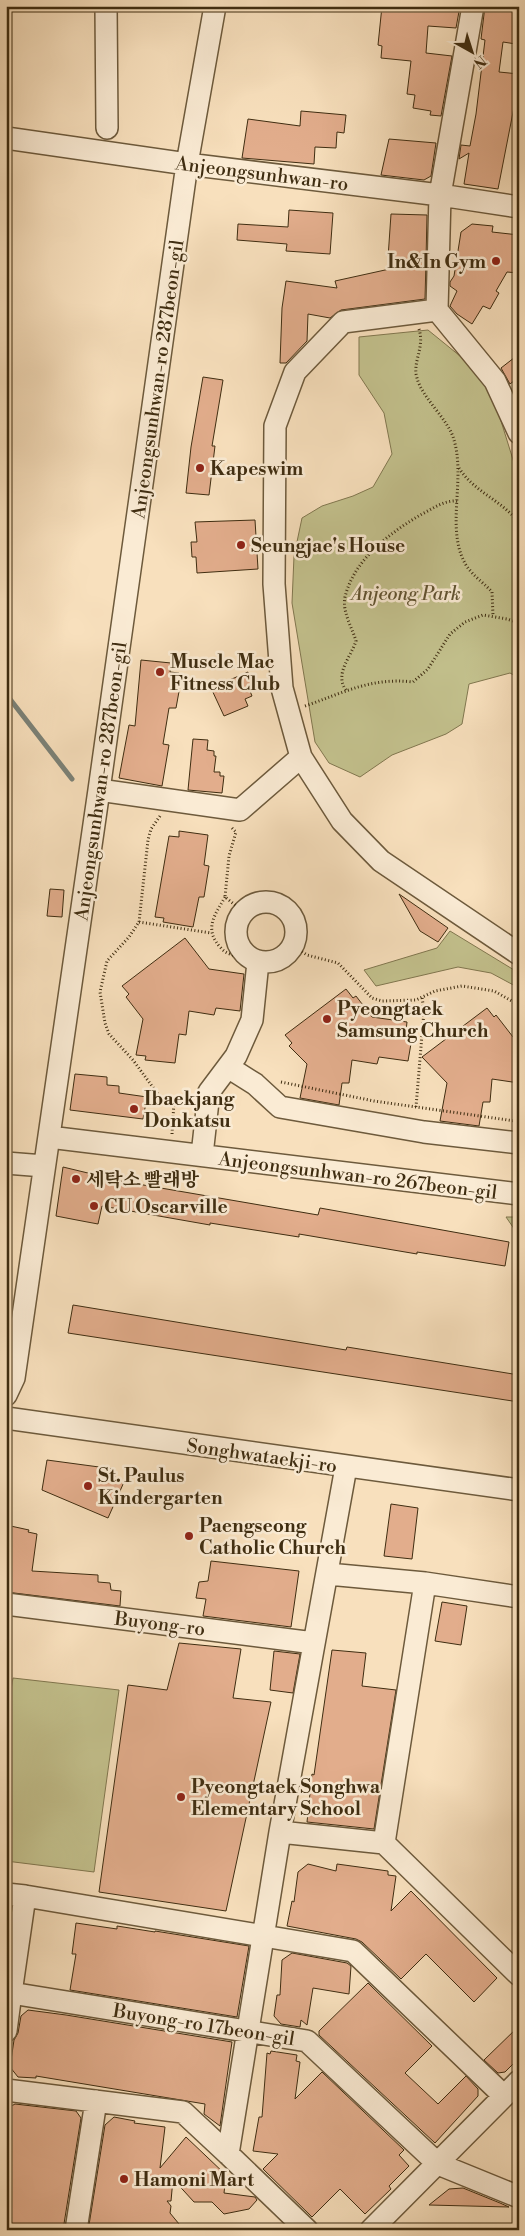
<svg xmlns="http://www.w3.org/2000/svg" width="525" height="2236" viewBox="0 0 525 2236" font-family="'Libre Bodoni','Noto Serif KR',serif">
<rect width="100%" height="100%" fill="#f8e0bd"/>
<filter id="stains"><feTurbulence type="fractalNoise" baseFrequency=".004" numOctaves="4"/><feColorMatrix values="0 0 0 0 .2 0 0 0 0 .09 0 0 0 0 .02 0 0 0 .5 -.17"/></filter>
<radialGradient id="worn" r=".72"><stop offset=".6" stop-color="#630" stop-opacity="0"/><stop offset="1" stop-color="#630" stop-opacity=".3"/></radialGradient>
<path fill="#c3c18d" stroke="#81774f" d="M428 330 460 356 492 392 519 479V678L510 673 469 684 462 724 446 734 392 755 360 777 329 763 315 742 292 603 294 556 302 518 322 506 353 496 373 487 392 454 384 413 359 375V337Z
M450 931 519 973V988L491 973 458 967 376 986 364 970 437 948Z
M506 1217H519V1236Z
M13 1678 119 1690 94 1872 6 1861V1719Z"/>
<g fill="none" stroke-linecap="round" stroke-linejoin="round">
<path stroke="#7b8278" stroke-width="5" d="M6 694 72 779"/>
</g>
<path fill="#e2ad8c" stroke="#3f2d11" d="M382 6H460L456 28 428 26 426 53 452 56 441 116 430 115 431 111 413 108 415 95 407 94 411 61 381 58 382 46 378 45Z
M485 6H516L515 16H519L516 44 503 42 499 72 519 74 515 102 498 189 464 184 469 153 459 159 461 145 470 146 476 114 485 40 481 39Z
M301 111 346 115 344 133 337 132 336 148 315 147 314 164 242 158 248 119 300 126Z
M389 139 436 143 431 176 424 180 381 175Z
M289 210 333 213 330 254 286 251 287 244 237 240 238 224 288 227Z
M391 214 427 215 426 261 388 258Z
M472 224 493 226 492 232 519 235V273L507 272 496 291 499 293 490 309 483 306 472 324 457 314 450 306 457 291 450 286V282L454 276 461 232Z
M426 261 425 299 341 310 330 318 308 314 307 341 286 363H280L282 308 286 281 337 288 335 281Z
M519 354V377L510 384 501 368Z
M203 377 223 380 212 446H215L209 495 186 493 191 447Z
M255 520 258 569 197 573 196 557H192L191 542H197L195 522Z
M141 660 171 663 170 672 179 673 178 686H180L176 708H169L163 744 169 745 162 786 119 778 129 725 135 726Z
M248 672 255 689 250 691 252 696 245 699 248 706 224 716 211 688Z
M193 739 208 740 207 750 214 751V756H216L214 772H220V776H224L222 793 188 790Z
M179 831 208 835 204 865 209 866 204 897H199L193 927 163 922 164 918 155 917 169 836 179 837Z
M50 889 64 890 62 917 47 916Z
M399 894 448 928 438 942 420 931Z
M185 938 209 969 244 974 240 1011 216 1008 214 1015 189 1011 186 1035 179 1034 175 1063 145 1060 146 1056 136 1055 143 1019 126 997 129 994 122 986Z
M346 989 353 998 356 996 372 1017 407 1022 406 1031 413 1032 408 1061 379 1057 377 1064 352 1060 349 1083H342L339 1105 300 1098 307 1064 289 1046 292 1043 285 1035Z
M487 1008 494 1017 496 1015 513 1037H519V1083L492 1079 490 1102H483L479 1126 440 1121 447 1083 422 1057Z
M75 1074 107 1077V1085L119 1086V1093L147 1097 143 1119 70 1110Z
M63 1167 92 1174 91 1176 318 1215 320 1208 509 1242 505 1266 417 1252V1254L299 1234V1237L210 1223V1225L102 1206 98 1224 82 1221 56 1216Z
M73 1305 346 1350 347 1347 519 1375V1402L68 1333Z
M47 1460 114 1469 116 1479 124 1482 108 1518 42 1490Z
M391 1504 418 1508 412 1559 384 1556Z
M6 1525 29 1530 28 1532 37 1534 32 1571 98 1575V1582L110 1583 111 1590 121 1591 120 1606 6 1592Z
M211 1561 299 1571 291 1627 203 1616 206 1599 196 1598 199 1582 208 1581Z
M442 1602 467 1606 461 1645 435 1641Z
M179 1643 241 1649 233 1698 271 1702 226 1911 99 1892 128 1685 167 1690Z
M332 1650 366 1653 362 1686 396 1690 374 1829 307 1822 312 1774 314 1775Z
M274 1651 300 1654 293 1693 270 1690Z
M308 1864 336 1871 337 1864 388 1871V1875L396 1876 391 1911 411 1891 497 1978 474 2002 426 1954 401 1979 362 1942 356 1939 287 1926 292 1901 294 1902 298 1872Z
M76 1923 117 1929V1926L155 1932V1931L249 1946 237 2017 70 1990 76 1954H72Z
M292 1953 347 1963 351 1966 349 1994 313 1988 307 2025 301 2020 300 2027 281 2024 274 2016 277 1995H280L282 1960Z
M368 1983 432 2046 405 2073 438 2104 466 2076 478 2089V2096L435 2143 319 2035V2031Z
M28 2010 66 2015 232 2042 220 2126 204 2114 205 2104 36 2076V2078L18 2077 10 2067 14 2040 18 2033 21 2016Z
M519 2026V2058L505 2072 498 2073 484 2060Z
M271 2051 297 2055 296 2061 300 2062 295 2099 322 2072 404 2150 399 2155 409 2166 389 2186 391 2189 365 2214 340 2189 312 2217 263 2169 278 2154 253 2151 259 2117H262L267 2053 270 2054Z
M15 2104 76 2111 81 2118 63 2230H6V2109Z
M114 2117 135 2121 134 2123 165 2127 160 2168 186 2137 226 2175 224 2193 255 2197 257 2200 249 2209 224 2214 212 2202H194L173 2179 171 2201H167L171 2206 170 2213 184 2230H93L89 2225 105 2125Z
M463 2188 500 2203 509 2207 429 2205 449 2189Z"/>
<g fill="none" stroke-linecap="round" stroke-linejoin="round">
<defs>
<path id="minor" d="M106 6 107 128
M473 6 440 195 437 310 343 322 295 372 275 426 274 584 282 688 301 757 342 821 381 861 519 954
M6 138 187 164 440 195 519 207
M437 310 495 381 519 433
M99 790 240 810 301 757
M236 932a30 30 0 1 1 60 0a30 30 0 1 1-60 0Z
M228 1067 255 1084 280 1107 424 1132 519 1143
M49 1137 519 1194
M202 1155 209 1092 236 1056 252 1020 258 962
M6 1163 44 1166
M6 1395 14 1378 99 790 187 164 215 6
M6 1418 519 1490
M328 1574 425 1583 519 1597
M425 1583 384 1843 519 1975
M6 1604 314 1643
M280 1832 384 1843
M6 1894 25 1896 11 1993 307 2041 438 2164 519 2197
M25 1896 353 1951 504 2096
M6 2031 11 1993
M6 2090 183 2112 228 2154 280 1832 346 1467
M228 2154 307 2230
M76 2230 96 2101
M371 2230 519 2081"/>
</defs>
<use href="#minor" stroke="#6d5a3c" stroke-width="24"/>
<path stroke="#3f2d11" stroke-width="3" stroke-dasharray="1 2.5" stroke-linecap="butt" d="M419 329C425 348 412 362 417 378 422 398 449 420 454 440 466 480 445 530 466 565 473 576 484 583 492 592L493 616
M459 468C474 492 503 501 519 523
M519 585V603
M346 690C334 674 351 657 356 641 352 627 342 612 345 597 354 559 391 532 422 514 434 508 444 500 458 501
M305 706C343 693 371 677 413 682L428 669 450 634 465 622 483 615 507 619 519 623
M160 816 151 829 148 840 139 922 129 937 107 961 100 992 105 1023 109 1034 133 1060 160 1097 170 1103 184 1100 191 1095
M232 828 236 832 229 856 225 897 244 912
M225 897C215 915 203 929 221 948 226 954 234 956 243 956
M139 922 211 933
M293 946 307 955 338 963 372 998 382 1001 416 1000 435 991 462 986 494 991 519 1005
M281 1082 374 1101 515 1121 519 1111
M416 1107 424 1011 422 997
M172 1134 174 1102"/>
<use href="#minor" stroke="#faebd4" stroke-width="21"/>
</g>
<g fill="#8f2418" stroke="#faebd4" stroke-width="2">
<circle cx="496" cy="261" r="5"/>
<circle cx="200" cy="468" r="5"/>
<circle cx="241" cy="545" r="5"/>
<circle cx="160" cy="672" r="5"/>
<circle cx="327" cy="1019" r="5"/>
<circle cx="134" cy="1109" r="5"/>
<circle cx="76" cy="1179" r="5"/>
<circle cx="94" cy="1206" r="5"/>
<circle cx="88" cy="1486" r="5"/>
<circle cx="189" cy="1536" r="5"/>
<circle cx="181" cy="1797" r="5"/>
<circle cx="124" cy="2179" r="5"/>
</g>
<g text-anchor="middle" stroke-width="5" stroke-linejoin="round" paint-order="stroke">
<g font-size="19" fill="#3f2d11" stroke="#faebd4">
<text transform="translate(262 173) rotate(7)" y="7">Anjeongsunhwan-ro</text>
<text transform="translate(157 379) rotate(-82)" y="7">Anjeongsunhwan-ro 287beon-gil</text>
<text transform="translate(100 781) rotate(-82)" y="7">Anjeongsunhwan-ro 287beon-gil</text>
<text transform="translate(358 1175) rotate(7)" y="7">Anjeongsunhwan-ro 267beon-gil</text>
<text transform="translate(262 1455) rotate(8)" y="7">Songhwataekji-ro</text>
<text transform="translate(160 1623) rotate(7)" y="7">Buyong-ro</text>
<text transform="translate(204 2024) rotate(9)" y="7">Buyong-ro 17beon-gil</text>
</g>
<g font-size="19" font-weight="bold" fill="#3f2d11" stroke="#faebd4" text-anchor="start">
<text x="486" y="268" text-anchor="end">In&amp;In Gym</text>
<text x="210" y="475">Kapeswim</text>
<text x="251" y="552">Seungjae's House</text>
<text x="170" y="668">Muscle Mac<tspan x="170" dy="22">Fitness Club</tspan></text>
<text x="337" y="1015">Pyeongtaek<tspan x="337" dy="22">Samsung Church</tspan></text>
<text x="144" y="1105">Ibaekjang<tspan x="144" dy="22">Donkatsu</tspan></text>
<text x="86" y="1186">세탁소 빨래방</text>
<text x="104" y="1213">CU Oscarville</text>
<text x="98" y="1482">St. Paulus<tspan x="98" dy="22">Kindergarten</tspan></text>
<text x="199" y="1532">Paengseong<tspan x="199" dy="22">Catholic Church</tspan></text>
<text x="191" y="1793">Pyeongtaek Songhwa<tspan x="191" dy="22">Elementary School</tspan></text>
<text x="134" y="2186">Hamoni Mart</text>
</g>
<g font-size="19" font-style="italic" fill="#605230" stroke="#faebd4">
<text x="406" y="600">Anjeong Park</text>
</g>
</g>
<rect width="525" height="2236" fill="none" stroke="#f8e0bd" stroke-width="25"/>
<rect x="8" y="8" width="510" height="2221" fill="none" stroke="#3f2d11" stroke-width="2.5"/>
<rect x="12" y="12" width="500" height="2211" fill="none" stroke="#3f2d11"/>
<g transform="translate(472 52) rotate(141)" stroke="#faebd4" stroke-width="4" paint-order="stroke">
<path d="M0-4L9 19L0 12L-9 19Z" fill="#3f2d11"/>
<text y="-8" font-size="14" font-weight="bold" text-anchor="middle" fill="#3f2d11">N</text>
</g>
<rect width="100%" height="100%" filter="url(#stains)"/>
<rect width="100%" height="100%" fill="url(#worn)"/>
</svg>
